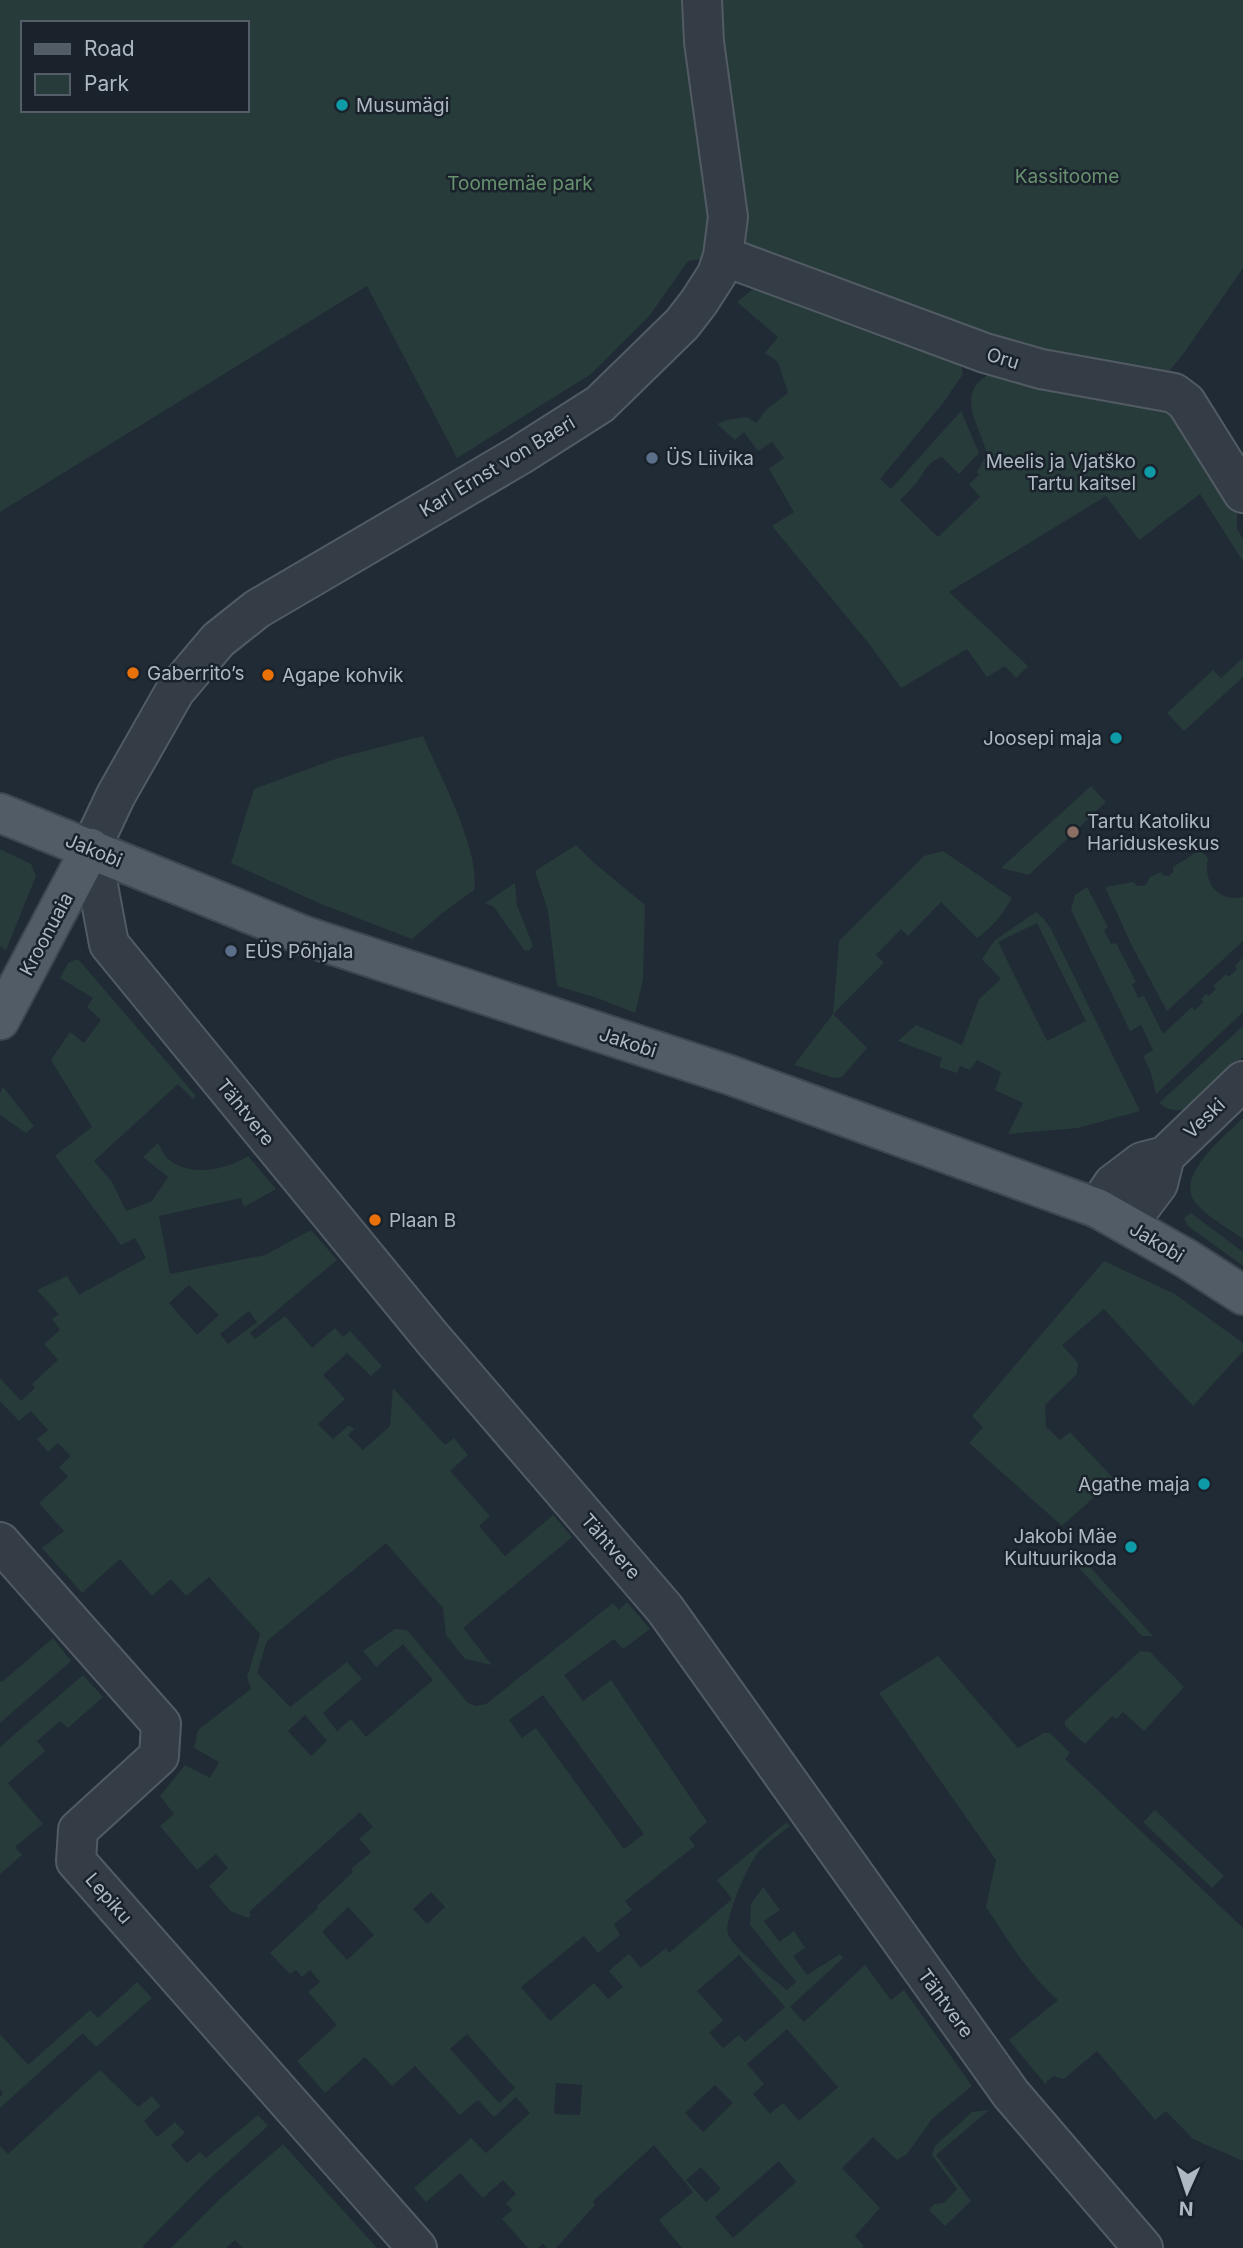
<svg xmlns="http://www.w3.org/2000/svg" width="1243" height="2248" viewBox="0 0 1243 2248" font-family="Inter,sans-serif">
<rect width="100%" height="100%" fill="#212b35"/>
<path fill="#273b3a" fill-rule="evenodd" d="M0 0H1243V268L1184 353 1166 375 1066 363 723 256 688 261 650 315 591 374 457 458 367 286 0 512ZM23 23H247V110H23Z
M757 286 961 364 963 374 943 403 880 479 891 489 961 411 979 453 959 474 942 457C924 465 928 468 917 482 912 488 906 494 900 500L938 537 980 497 969 484 979 475 977 472 987 454C980 426 953 393 990 374L1175 412 1237 500V529L1243 539V561L1200 494 1139 540 1106 496 949 592 1028 666 1016 678 1005 666 987 677 967 649 901 688 870 645 772 526 794 512 769 469 784 458 772 442 758 451 744 432 735 440 717 424 726 420 747 417 756 423 767 409 788 393 778 362 765 353 778 337 737 302Z
M1243 658V677L1184 731 1167 713 1213 670 1221 678Z
M423 736C439 774 481 851 474 890L441 914 412 939 321 904 231 863 254 789 338 758Z
M1091 786 1106 802 1029 875 1001 868Z
M576 845 593 862 645 905 643 980 635 1013 597 998 557 986 548 911 535 871Z
M0 849 31 864 36 876 6 950 0 946Z
M1200 850 1208 858C1203 882 1217 902 1243 897V941L1167 1011 1132 946 1105 887 1133 882 1137 886 1146 885 1150 877 1161 872 1163 875 1169 876 1173 872V867Z
M943 851 1012 898C1003 914 993 927 977 938L941 902 908 936 901 929 876 955 884 963 833 1014 867 1048 842 1077 833 1078 794 1065 833 1014 839 941 924 856Z
M515 883 517 905 533 946 529 951 524 950 494 907 485 903Z
M1087 887 1108 927 1104 930 1111 944 1116 943 1136 982 1132 984 1138 998 1144 996 1163 1034 1192 1007 1195 1010 1203 1002 1201 999 1206 994 1209 996 1216 989 1213 986 1226 974 1229 977 1237 969 1235 966 1243 958V1012L1156 1094 1151 1073 1143 1056 1153 1050 1141 1025 1130 1031 1071 910 1075 895Z
M1036 912 1044 919 1051 929 1140 1111 1078 1128 1008 1134 1023 1103 995 1090 1001 1072 977 1060 970 1070 960 1066 957 1073 939 1067 942 1058 898 1041 916 1025 962 1045 979 999 1001 979 982 959 995 940ZM1037 923 1086 1021 1047 1041 998 942Z
M78 959 196 1096 193 1099 178 1084 94 1161 112 1182 126 1211 152 1201 168 1177 143 1157 158 1143C161 1148 163 1154 167 1158 188 1178 227 1170 248 1156L276 1189 244 1207 241 1198 159 1216 170 1274 265 1255 311 1230 337 1260 250 1333 255 1339 285 1316 312 1348 335 1328 343 1337 350 1331 382 1366 371 1376 347 1353 323 1375 345 1399 318 1424 333 1439 349 1425 354 1429 348 1435 363 1450 390 1426 393 1388 445 1445 454 1438 468 1455 450 1471 490 1516 479 1526 505 1556 553 1515 572 1537 463 1628 492 1665 465 1659 446 1635 443 1608 386 1543 267 1641 257 1673 290 1707 347 1662 362 1679 323 1713 337 1731 351 1719 366 1737 433 1680 403 1644 376 1667 363 1651 395 1629 407 1630 468 1703 476 1706 486 1704 613 1603 619 1610 627 1602 650 1629 623 1649 614 1639 564 1675 583 1701 611 1680 707 1822 689 1838 695 1846 625 1901 632 1910 614 1924 620 1935 598 1953 584 1936 521 1987 550 2021 594 1983 608 1999 623 1987 609 1971 611 1969 629 1954 641 1968 666 1948 669 1953 732 1899 717 1880 787 1822 790 1826C779 1835 766 1843 757 1854 748 1864 723 1922 728 1934 734 1949 773 1979 787 1990L796 1982 750 1925 751 1904 763 1887 780 1910 764 1921 779 1942 794 1931 805 1948 793 1956 807 1975 840 1954 843 1958 790 2007 804 2022 865 1965 891 2000 904 1990 972 2086 932 2119 907 2154 897 2160 873 2137 842 2168 880 2208 855 2236 864 2246 862 2248H682L659 2220 693 2192 654 2145 593 2201 595 2205 556 2248H547L543 2244 538 2248H528L502 2219 512 2210 506 2203 516 2194 503 2180 483 2198 460 2173 426 2202 414 2188 471 2138 486 2153 530 2113 516 2097 494 2117 478 2100 460 2115 415 2066 392 2086 365 2057 325 2093 297 2061 337 2025 308 1992 320 1982 310 1970 302 1977 296 1970 290 1974 270 1953 318 1908 317 1906 353 1872 351 1869 371 1852 359 1839 373 1827 360 1812 249 1912 251 1915 248 1918 230 1911 209 1886 228 1868 216 1854 197 1870 160 1826 174 1814 160 1796 185 1765 210 1778 219 1762 194 1748 198 1730 251 1689 247 1677 260 1634 209 1577 186 1596 171 1579 152 1596 120 1559 82 1593 42 1548 64 1531 39 1503 68 1477 59 1467 71 1456 58 1443 48 1452 37 1439 48 1430 31 1411 19 1421 0 1401V1378L21 1401 35 1388 32 1384 58 1360 44 1344 60 1330 52 1319 59 1314 37 1290 67 1276 79 1295 146 1258 135 1238 121 1245 55 1156 92 1127 51 1060 70 1032 84 1043 101 1020 87 1007 93 998 60 978 68 963ZM189 1285 219 1315 197 1335 169 1303ZM249 1311 257 1322 228 1344 220 1334ZM543 1695 644 1834 624 1849 536 1728 522 1738 509 1720ZM305 1715 327 1741 311 1756 288 1731ZM431 1892 445 1907 427 1924 413 1909ZM348 1907 374 1935 347 1960 322 1932ZM739 1955 785 2007 745 2042 739 2035 723 2048 709 2033 723 2020 697 1991ZM787 2029 838 2087 799 2121 783 2103 770 2114 753 2094 764 2084 747 2064ZM467 2034 515 2088 499 2103 450 2049ZM556 2083 582 2085 580 2115 554 2114ZM715 2085 733 2103 703 2132 685 2113ZM779 2161 796 2182 733 2238 715 2217ZM701 2167 721 2189 706 2202 686 2180Z
M1243 1026V1057L1192 1106C1180 1112 1170 1112 1159 1103Z
M3 1087 34 1126 26 1133 0 1115V1093Z
M1243 1118V1239C1228 1228 1207 1217 1195 1202 1174 1176 1227 1134 1243 1118Z
M1191 1213 1243 1252V1266L1188 1226 1184 1218Z
M1104 1261 1175 1294 1243 1343V1351L1193 1406 1104 1309 1062 1345 1078 1363 1077 1374 1045 1405 1046 1427 1060 1440 1070 1432 1114 1479 1062 1526 969 1443 983 1427 972 1416Z
M1079 1555 1153 1636H1142L1080 1569 1076 1556Z
M53 1638 71 1661 0 1723V1681L2 1682Z
M1140 1651 1150 1652 1184 1687 1144 1731 1123 1712 1116 1719 1112 1716 1085 1744 1065 1726V1721Z
M938 1656 1018 1748 1044 1733H1050L1070 1753 1065 1759 1243 1928V2161L1193 2139 1166 2111 1155 2120 1097 2051 1064 2079 1054 2076 1047 2081 1046 2085 1009 2040 1058 2000C1029 1975 1007 1939 986 1907L996 1860 879 1693Z
M83 1675 103 1697 68 1728 60 1721 37 1741 45 1751 8 1783 43 1824 15 1847 22 1855 0 1874V1747Z
M1155 1810 1224 1876 1212 1888 1143 1822Z
M137 1982 152 1998 96 2047 83 2033 0 2108V2097L3 2093 0 2089V2034L28 2065 90 2010 98 2018Z
M100 2070 138 2107 152 2096 160 2106 144 2121 157 2137 175 2122 185 2133 171 2145 187 2163 200 2152 206 2158 258 2115 268 2126 207 2181 143 2246 144 2248H0V2146L8 2154Z
M989 2110 936 2155 971 2201 945 2226 929 2210 934 2204 944 2203 957 2189 932 2155 935 2146 972 2112Z
M283 2144 377 2248H243L235 2240 226 2248H171L223 2196Z"/>
<g fill="none" stroke-linecap="round" stroke-linejoin="round">
<defs>
<path id="minor" d="M702 0 704 42 728 217 723 256 717 274 699 302 682 324 600 404 520 455 257 609 218 640 175 691 116 795 91 848 109 944 432 1338 665 1609 1011 2094 1143 2248
M723 256 985 353 1041 369 1174 393 1186 402 1243 493
M1097 1208 1113 1184 1142 1162 1165 1156
M1128 1224 1158 1184 1165 1156 1243 1081
M0 1542 161 1724 159 1756 78 1830 76 1861 417 2248"/>
<path id="major" d="M0 813 305 936 730 1075 1097 1208 1187 1259 1243 1295
M0 1020 91 848"/>
</defs>
<use href="#minor" stroke="#525b64" stroke-width="42"/>
<use href="#major" stroke="#3e4650" stroke-width="42"/>
<use href="#minor" stroke="#343d46" stroke-width="38"/>
<use href="#major" stroke="#525c66" stroke-width="38"/>
</g>
<g fill="#0f9aa8" stroke="#1a222b" stroke-width="2.5">
<circle cx="342" cy="105" r="7"/>
<circle cx="1150" cy="472" r="7"/>
<circle cx="1116" cy="738" r="7"/>
<circle cx="1204" cy="1484" r="7"/>
<circle cx="1131" cy="1547" r="7"/>
</g>
<g fill="#5c6f8a" stroke="#1a222b" stroke-width="2.5">
<circle cx="652" cy="458" r="7"/>
<circle cx="231" cy="951" r="7"/>
</g>
<g fill="#e8710a" stroke="#1a222b" stroke-width="2.5">
<circle cx="133" cy="673" r="7"/>
<circle cx="268" cy="675" r="7"/>
<circle cx="375" cy="1220" r="7"/>
</g>
<circle fill="#8d6e63" stroke="#1a222b" stroke-width="2.5" cx="1073" cy="832" r="7"/>
<g text-anchor="middle" stroke-width="5" stroke-linejoin="round" paint-order="stroke">
<g font-size="19" fill="#aeb8c3" stroke="#1a222b" text-anchor="start">
<text x="356" y="112">Musumägi</text>
<text x="666" y="465">ÜS Liivika</text>
<text x="1136" y="468" text-anchor="end">Meelis ja Vjatško<tspan x="1136" dy="22">Tartu kaitsel</tspan></text>
<text x="147" y="680">Gaberrito’s</text>
<text x="282" y="682">Agape kohvik</text>
<text x="1102" y="745" text-anchor="end">Joosepi maja</text>
<text x="1087" y="828">Tartu Katoliku<tspan x="1087" dy="22">Hariduskeskus</tspan></text>
<text x="245" y="958">EÜS Põhjala</text>
<text x="389" y="1227">Plaan B</text>
<text x="1190" y="1491" text-anchor="end">Agathe maja</text>
<text x="1117" y="1543" text-anchor="end">Jakobi Mäe<tspan x="1117" dy="22">Kultuurikoda</tspan></text>
</g>
<g font-size="19" fill="#68926f" stroke="#1a222b">
<text x="1067" y="183">Kassitoome</text>
<text x="520" y="190">Toomemäe park</text>
</g>
<g font-size="19" fill="#aeb8c3" stroke="#1a222b">
<text transform="translate(1003 358) rotate(17)" y="7">Oru</text>
<text transform="translate(497 466) rotate(-31)" y="7">Karl Ernst von Baeri</text>
<text transform="translate(94 850) rotate(22)" y="7">Jakobi</text>
<text transform="translate(46 934) rotate(-62)" y="7">Kroonuaia</text>
<text transform="translate(628 1042) rotate(18)" y="7">Jakobi</text>
<text transform="translate(246 1112) rotate(51)" y="7">Tähtvere</text>
<text transform="translate(1204 1118) rotate(-44)" y="7">Veski</text>
<text transform="translate(1157 1242) rotate(31)" y="7">Jakobi</text>
<text transform="translate(611 1546) rotate(49)" y="7">Tähtvere</text>
<text transform="translate(109 1898) rotate(49)" y="7">Lepiku</text>
<text transform="translate(946 2003) rotate(54)" y="7">Tähtvere</text>
</g>
</g>
<rect x="21" y="21" width="228" height="91" fill="#1a222b" stroke="#555e68" stroke-width="2"/>
<rect x="35" y="44" width="35" height="10" fill="#525c66" stroke="#555e68" stroke-width="2"/>
<text x="84" y="56" font-size="21" fill="#aeb8c3">Road</text>
<rect x="35" y="74" width="35" height="21" fill="#273b3a" stroke="#555e68" stroke-width="2"/>
<text x="84" y="91" font-size="21" fill="#aeb8c3">Park</text>
<g transform="translate(1187 2192) rotate(183)" stroke="#1a222b" stroke-width="5" paint-order="stroke">
<path d="M0-5L12 26L0 18L-12 26Z" fill="#aeb8c3"/>
<text y="-10" font-size="19" font-weight="bold" text-anchor="middle" fill="#aeb8c3">N</text>
</g>
</svg>
